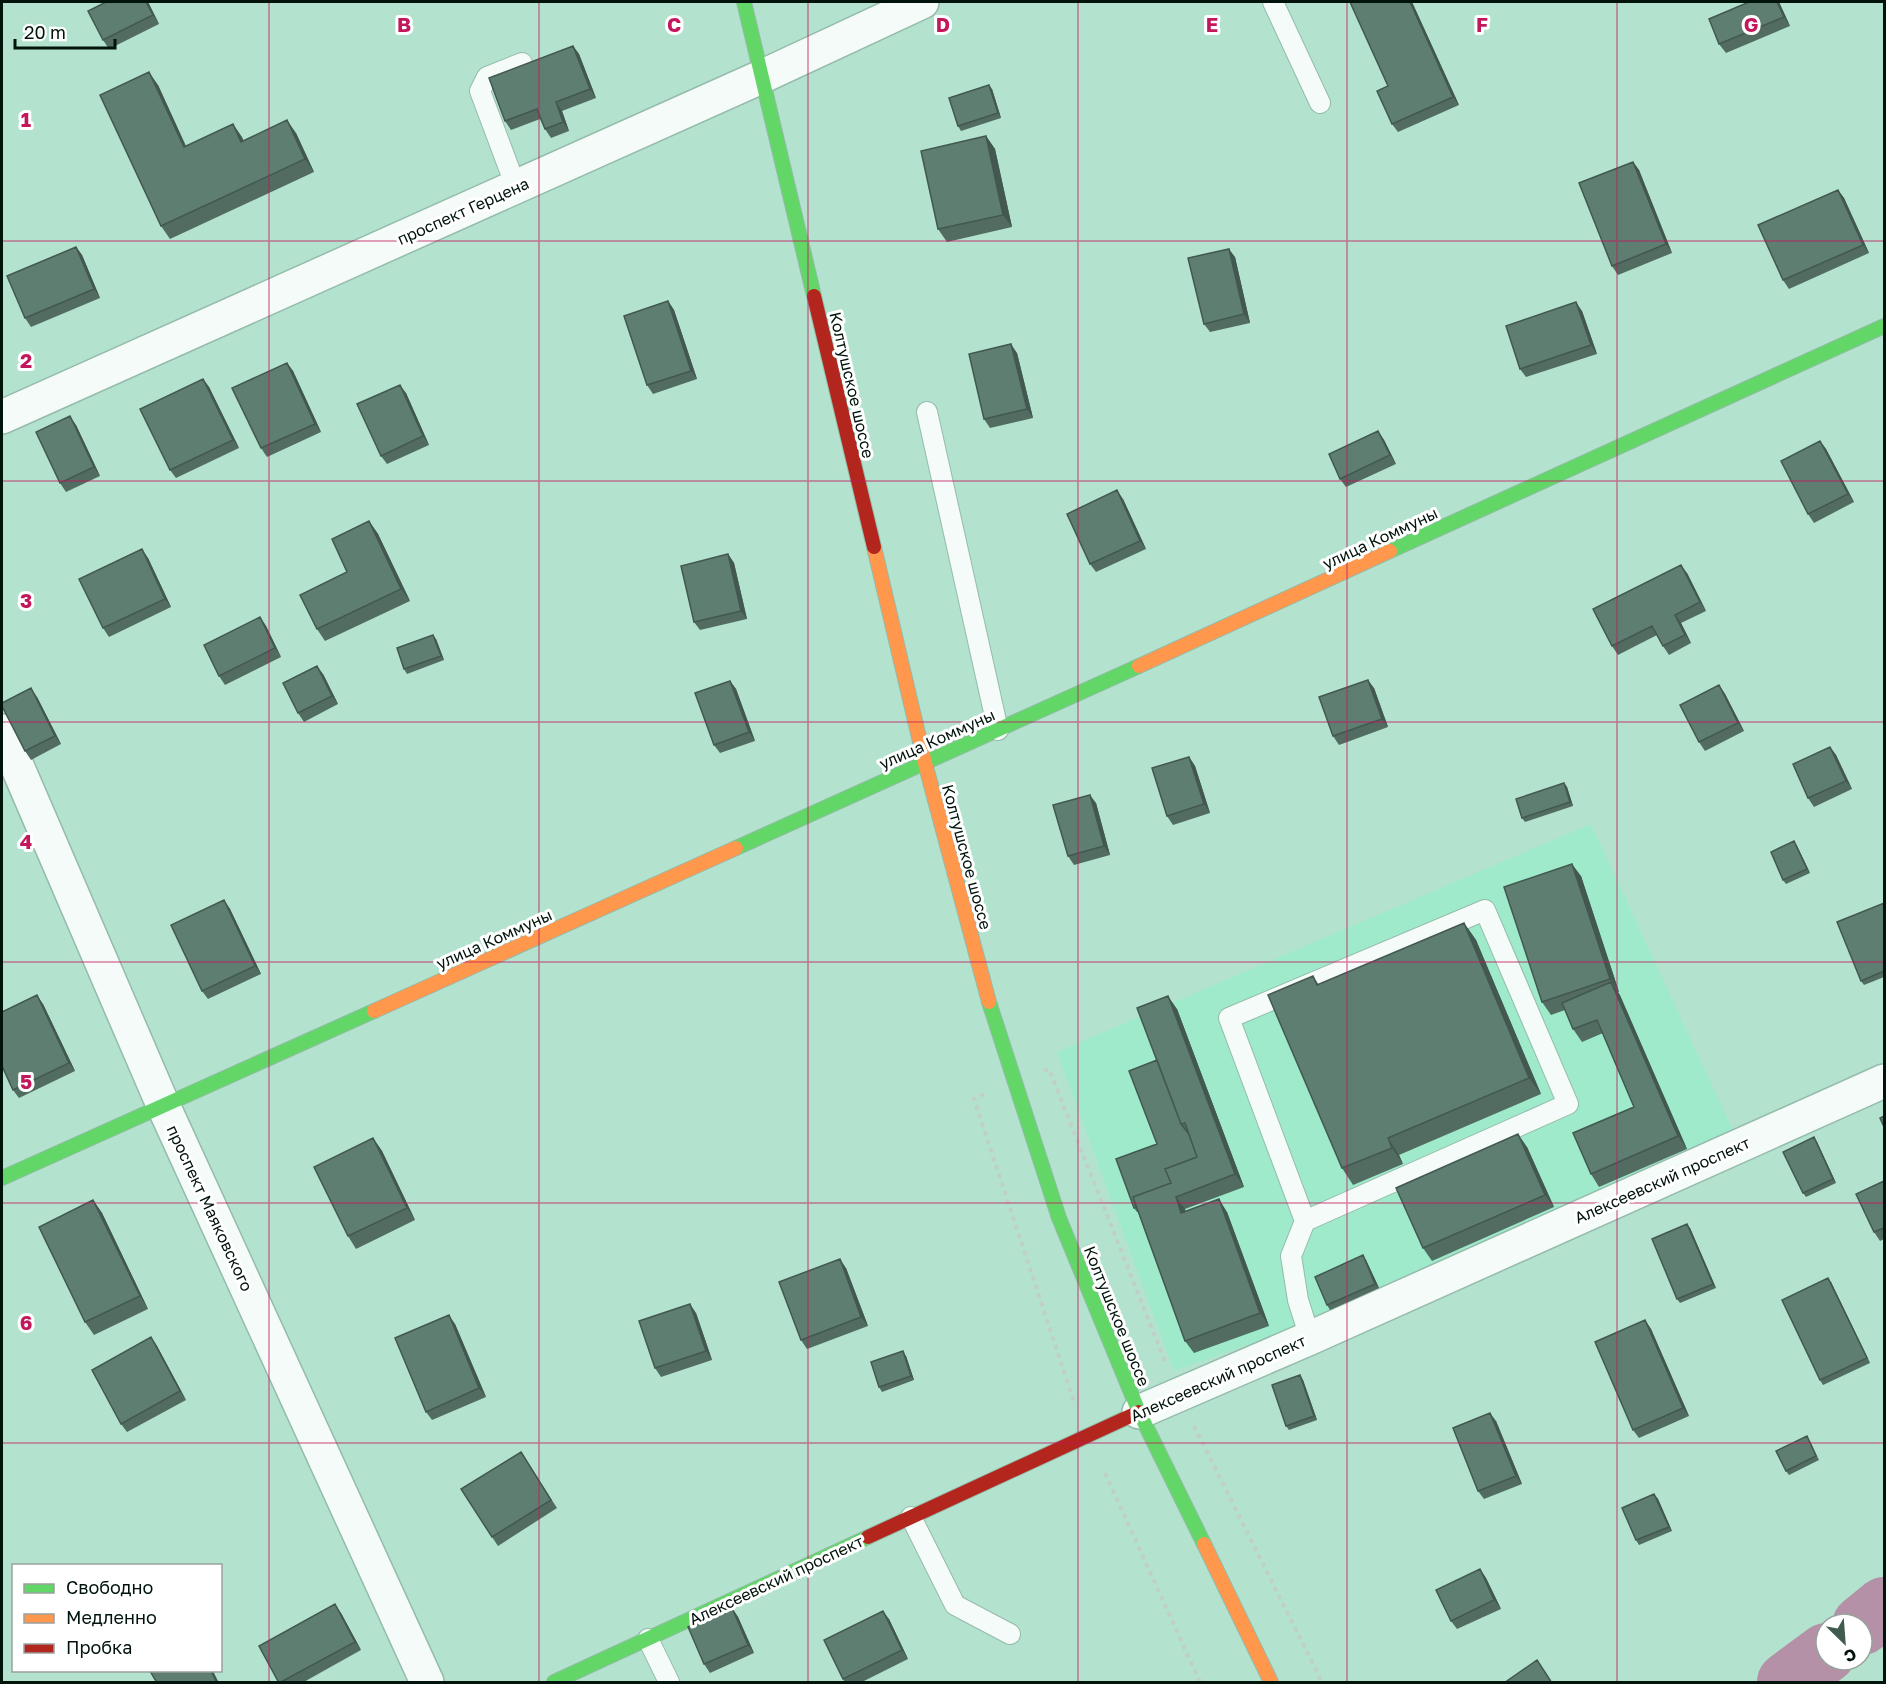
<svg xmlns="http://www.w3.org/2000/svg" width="1886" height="1684" viewBox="0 0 1886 1684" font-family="'Golos Text',sans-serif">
<rect width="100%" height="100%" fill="#b3e3ce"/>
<path fill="#9eeaca" d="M1591 824 1734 1133 1330 1315 1174 1371 1057 1052Z"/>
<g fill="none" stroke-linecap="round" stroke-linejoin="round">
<path stroke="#b591a7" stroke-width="60" d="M1862 1625 1884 1607
M1787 1682 1826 1653"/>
<defs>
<path id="lane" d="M1273 2 1320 103
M516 187 480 91 487 77 522 63
M927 412 998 730
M1305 1221 1568 1104 1485 910 1229 1018 1305 1221 1291 1256 1298 1300 1310 1338
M911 1517 955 1605 1010 1634
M648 1639 669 1682"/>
<path id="street" d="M2 417 761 77 922 2
M2 731 163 1105 427 1682
M1139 1412 1310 1338 1884 1081"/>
<path id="fast" d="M744 2 814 296
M1390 551 1884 326
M736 848 1139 666
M989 1002 1059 1218 1139 1412 1204 1544
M2 1178 374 1011
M554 1682 868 1537"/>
<path id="slow" d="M874 547 925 763 989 1002
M1139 666 1390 551
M374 1011 736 848
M1204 1544 1271 1682"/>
<path id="jam" d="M814 296 874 547
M868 1537 1139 1412"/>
</defs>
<use href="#lane" stroke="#95bbab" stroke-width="22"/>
<use href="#street" stroke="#95bbab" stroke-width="36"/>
<use href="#fast" stroke="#95bbab" stroke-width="16"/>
<use href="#slow" stroke="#95bbab" stroke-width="16"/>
<use href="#jam" stroke="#95bbab" stroke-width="16"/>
<path stroke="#c1cfc9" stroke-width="4" stroke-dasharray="4.5 4.5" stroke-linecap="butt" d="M1044 1071 1049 1069 1166 1364
M984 1094 974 1099 1075 1405
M1194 1426 1322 1682
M1105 1473 1200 1682"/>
<use href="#lane" stroke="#f4fbf8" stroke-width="20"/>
<use href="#street" stroke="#f4fbf8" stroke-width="33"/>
<use href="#fast" stroke="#63d668" stroke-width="14"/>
<use href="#slow" stroke="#ff974d" stroke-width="14"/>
<use href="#jam" stroke="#b3261e" stroke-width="14"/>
</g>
<path fill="#526c62" d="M106 2H148L159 24 109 49 103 40Z
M1350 2H1412L1459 105 1398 132 1392 124 1388 86Z
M1749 2H1779L1790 26 1726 53 1719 44Z
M573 46 579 54 596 98 562 111 569 131 551 138 545 129 540 119 511 130 505 121Z
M158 85 186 146 233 124 243 141 296 133 314 172 170 239 161 226Z
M992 89 1001 118 961 131 958 126Z
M986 136 995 149 1012 227 947 242 938 229Z
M1633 162 1639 170 1672 253 1618 275 1612 266Z
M1838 190 1844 198 1869 253 1789 289 1783 280Z
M76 247 82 255 100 298 31 327 25 318Z
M1235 257 1250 323 1210 332 1204 324Z
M668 301 674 310 697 379 653 394 647 385Z
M1582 311 1597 354 1526 377 1520 369Z
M1017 353 1033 418 990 428 984 419Z
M287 363 293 371 321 432 267 457 261 448Z
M203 379 209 387 239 448 176 478 170 470Z
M406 393 429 445 387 464 381 456Z
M76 425 100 476 66 492 60 483Z
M1378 431 1384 440 1396 464 1346 487 1340 479Z
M1820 441 1826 449 1854 502 1814 523 1808 514Z
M1123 499 1146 549 1096 572 1090 564Z
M369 521 378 534 410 601 325 641 317 629 347 572Z
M728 554 734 563 747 619 700 630 694 622Z
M148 558 171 607 109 637 103 628Z
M1687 573 1706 611 1681 623 1691 643 1669 655 1663 646 1657 635 1618 655 1612 646Z
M260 617 266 626 281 657 225 685 219 676Z
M436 639 444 660 407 674 404 669Z
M323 674 338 704 304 722 298 713Z
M730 681 736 689 755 741 720 753 714 745Z
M1719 685 1725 694 1744 731 1705 751 1699 742Z
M1374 688 1388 727 1339 745 1333 736Z
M37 697 61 744 31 760 25 751Z
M1830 747 1836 755 1852 789 1814 807 1808 798Z
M1189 757 1195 766 1210 813 1173 825 1167 816Z
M1564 783 1567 787 1573 806 1525 822 1522 818Z
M1096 803 1110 855 1074 865 1068 856Z
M1794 841 1797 846 1810 873 1786 884 1783 880Z
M1581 876 1619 992H1618L1687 1149 1599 1187 1591 1174 1634 1107 1603 1033 1582 1042 1573 1029 1565 1010 1551 1015 1542 1002Z
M224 900 230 909 261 974 208 999 202 991Z
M1884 903V977L1864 985 1861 981Z
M1464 923 1476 940 1541 1094 1399 1155 1403 1164 1353 1185 1342 1168 1313 976 1319 985Z
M43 1004 75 1071 19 1098 13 1090Z
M1177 1009 1244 1187 1185 1209V1211L1227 1212 1269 1326 1194 1353 1185 1341 1138 1212H1137L1134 1208 1157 1144V1060Z
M373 1138 382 1151 415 1220 356 1249 348 1236Z
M1817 1142 1836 1183 1806 1197 1803 1193Z
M1527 1147 1554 1207 1432 1261 1423 1248Z
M1884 1181V1239L1880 1241 1874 1232Z
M93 1200 102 1213 148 1309 94 1335 85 1322Z
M1690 1228 1716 1288 1680 1303 1677 1299Z
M1366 1260 1379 1288 1330 1310 1327 1305Z
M846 1268 868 1326 807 1349 801 1340Z
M1831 1282 1870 1363 1823 1385 1820 1380Z
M696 1313 712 1360 661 1377 655 1368Z
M1645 1320 1651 1329 1689 1416 1639 1438 1633 1430Z
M455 1324 486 1397 432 1420 426 1412Z
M151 1337 157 1346 186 1400 127 1432 121 1424Z
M906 1356 914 1380 882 1392 879 1387Z
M1300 1375 1303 1380 1317 1420 1289 1430 1286 1426Z
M1496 1421 1522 1484 1484 1499 1478 1491Z
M1810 1441 1819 1460 1789 1475 1786 1471Z
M521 1452 557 1508 498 1546 492 1537Z
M1654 1494 1658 1499 1672 1531 1639 1545 1636 1540Z
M1480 1569 1486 1578 1501 1609 1457 1629 1451 1621Z
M732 1608 738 1617 754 1653 710 1673 704 1664Z
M341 1613 361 1650 302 1683H279Z
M889 1619 908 1659 860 1683H845L843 1679Z"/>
<path fill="#425850" d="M146 2H148L159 24 153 15Z
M1410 2H1412L1459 105 1453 97Z
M1777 2H1779L1790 26 1784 17Z
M573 46 579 54 596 98 590 89Z
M149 72 158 85 192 160 184 147Z
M989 85 992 89 1001 118 998 113Z
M556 102 562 111 569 131 563 122Z
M287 120 296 133 314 172 305 159Z
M233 124 242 137 250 155 241 142Z
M986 136 995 149 1012 227 1003 215Z
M1633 162 1639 170 1672 253 1666 244Z
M1838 190 1844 198 1869 253 1863 245Z
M76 247 82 255 100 298 94 289Z
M1229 249 1235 257 1250 323 1244 314Z
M668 301 674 310 697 379 691 371Z
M1576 302 1582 311 1597 354 1591 345Z
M1011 344 1017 353 1033 418 1027 409Z
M287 363 293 371 321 432 315 424Z
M203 379 209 387 239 448 233 440Z
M400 385 406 393 429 445 423 436Z
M70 416 76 425 100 476 94 467Z
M1378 431 1384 440 1396 464 1390 455Z
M1820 441 1826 449 1854 502 1848 494Z
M1117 490 1123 499 1146 549 1140 541Z
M369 521 378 534 410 601 401 589Z
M142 549 148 558 171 607 165 599Z
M728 554 734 563 747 619 741 611Z
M1681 565 1687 573 1706 611 1700 602Z
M1675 615 1681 623 1691 643 1685 635Z
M260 617 266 626 281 657 275 648Z
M433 635 436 639 444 660 441 656Z
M317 666 323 674 338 704 332 696Z
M1368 680 1374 688 1388 727 1382 719Z
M730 681 736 689 755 741 749 732Z
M1719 685 1725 694 1744 731 1738 723Z
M31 688 37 697 61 744 55 736Z
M1830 747 1836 755 1852 789 1846 781Z
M1189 757 1195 766 1210 813 1204 804Z
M1564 783 1567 787 1573 806 1570 802Z
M1090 795 1096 803 1110 855 1104 846Z
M1794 841 1797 846 1810 873 1807 869Z
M1572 864 1581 876 1619 992 1610 979Z
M224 900 230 909 261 974 255 966Z
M1464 923 1476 940 1541 1094 1529 1078Z
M1611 982 1620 995 1687 1149 1678 1136Z
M37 995 43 1004 75 1071 69 1063Z
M1168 996 1177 1009 1244 1187 1235 1174Z
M1518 1134 1527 1147 1554 1207 1545 1195Z
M1814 1137 1817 1142 1836 1183 1833 1179Z
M373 1138 382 1151 415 1220 407 1208Z
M1388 1138 1399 1155 1403 1164 1392 1148Z
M1176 1197 1185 1209 1190 1225 1181 1213Z
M1219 1199 1227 1212 1269 1326 1260 1313Z
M93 1200 102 1213 148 1309 140 1296Z
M1687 1224 1690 1228 1716 1288 1713 1284Z
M1363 1255 1366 1260 1379 1288 1375 1284Z
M840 1259 846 1268 868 1326 861 1317Z
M1828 1278 1831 1282 1870 1363 1867 1358Z
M690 1304 696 1313 712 1360 706 1351Z
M449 1315 455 1324 486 1397 479 1388Z
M1645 1320 1651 1329 1689 1416 1683 1408Z
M151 1337 157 1346 186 1400 180 1391Z
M903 1351 906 1356 914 1380 911 1376Z
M1300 1375 1303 1380 1317 1420 1314 1416Z
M1490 1413 1496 1421 1522 1484 1516 1476Z
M1654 1494 1658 1499 1672 1531 1669 1527Z
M1480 1569 1486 1578 1501 1609 1494 1600Z
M335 1604 341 1613 361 1650 355 1642Z
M732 1608 738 1617 754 1653 748 1645Z
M883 1611 889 1619 908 1659 902 1650Z
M211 1671H213L219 1683H217Z"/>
<path fill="#5f7e72" stroke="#425850" stroke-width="1.5" d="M106 2H146L153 15 103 40 88 11Z
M1350 2H1410L1453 97 1392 124 1377 91 1388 86Z
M1749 2H1777L1784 17 1719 44 1709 19Z
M573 46 590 89 556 102 563 122 545 129 537 109 505 121 489 78Z
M149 72 184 147 233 124 241 142 287 120 305 159 161 226 100 95Z
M989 85 998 113 958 126 949 98Z
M986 136 1003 215 938 229 921 151Z
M1633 162 1666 244 1612 266 1579 183Z
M1838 190 1863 245 1783 280 1758 225Z
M76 247 94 289 25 318 7 276Z
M1229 249 1244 314 1204 324 1188 258Z
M668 301 691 371 647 385 624 316Z
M1576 302 1591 345 1520 369 1506 326Z
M1011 344 1027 409 984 419 969 354Z
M287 363 315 424 261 448 232 388Z
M203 379 233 440 170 470 140 409Z
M400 385 423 436 381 456 357 404Z
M70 416 94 467 60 483 36 432Z
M1378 431 1390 455 1340 479 1329 454Z
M1820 441 1848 494 1808 514 1781 461Z
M1117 490 1140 541 1090 564 1067 514Z
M369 521 401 589 317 629 300 595 347 572 332 539Z
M142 549 165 599 103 628 79 579Z
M728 554 741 611 694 622 681 566Z
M1681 565 1700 602 1675 615 1685 635 1663 646 1652 626 1612 646 1593 609Z
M260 617 275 648 219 676 204 645Z
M433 635 441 656 404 669 397 648Z
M317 666 332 696 298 713 283 683Z
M1368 680 1382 719 1333 736 1319 697Z
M730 681 749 732 714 745 695 693Z
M1719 685 1738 723 1699 742 1680 705Z
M31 688 55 736 25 751 2 706V703Z
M1830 747 1846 781 1808 798 1793 764Z
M1189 757 1204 804 1167 816 1152 768Z
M1564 783 1570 802 1522 818 1516 799Z
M1090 795 1104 846 1068 856 1053 805Z
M1794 841 1807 869 1783 880 1771 852Z
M1572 864 1610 979 1542 1002 1504 887Z
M224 900 255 966 202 991 171 925Z
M1884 903V971L1861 981 1837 922Z
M1464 923 1529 1078 1388 1138 1392 1148 1342 1168 1268 995 1313 976 1317 985Z
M1611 982 1678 1136 1591 1174 1573 1133 1634 1107 1597 1020 1573 1029 1562 1003Z
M37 995 69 1063 13 1090 2 1066V1012Z
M1168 996 1235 1174 1176 1197 1181 1213 1219 1199 1260 1313 1185 1341 1133 1197 1171 1183 1165 1169 1197 1157 1185 1123 1181 1124 1137 1008Z
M1157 1060 1181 1124 1187 1132H1188L1197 1157 1165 1169 1171 1183 1133 1197 1136 1207 1134 1208 1116 1159 1157 1144 1129 1071Z
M1884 1116V1127L1880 1118Z
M1518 1134 1545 1195 1423 1248 1396 1188Z
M1814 1137 1833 1179 1803 1193 1783 1152Z
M373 1138 407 1208 348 1236 314 1167Z
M1884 1181V1228L1874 1232 1856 1194Z
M93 1200 140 1296 85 1322 39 1227Z
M1687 1224 1713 1284 1677 1299 1652 1239Z
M1363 1255 1375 1284 1327 1305 1315 1277Z
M840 1259 861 1317 801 1340 779 1282Z
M1828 1278 1867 1358 1820 1380 1782 1300Z
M690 1304 706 1351 655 1368 639 1321Z
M449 1315 479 1388 426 1412 395 1338Z
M1645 1320 1683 1408 1633 1430 1595 1342Z
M151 1337 180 1391 121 1424 92 1370Z
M903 1351 911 1376 879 1387 871 1362Z
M1300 1375 1314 1416 1286 1426 1272 1385Z
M1490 1413 1516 1476 1478 1491 1453 1428Z
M1807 1436 1816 1456 1786 1471 1776 1451Z
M521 1452 551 1500 492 1537 461 1489Z
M1654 1494 1669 1527 1636 1540 1622 1508Z
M1480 1569 1494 1600 1451 1621 1436 1590Z
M335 1604 355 1642 279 1683 259 1646Z
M732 1608 748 1645 704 1664 688 1627Z
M883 1611 902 1650 843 1679 824 1640Z
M1537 1660 1552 1683H1504Z
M150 1671H211L217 1683H157Z"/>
<path fill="none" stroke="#c2185b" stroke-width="1.5" stroke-opacity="0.55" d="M269 2V1682M539 2V1682M808 2V1682M1078 2V1682M1347 2V1682M1617 2V1682M2 241H1884M2 481H1884M2 722H1884M2 962H1884M2 1203H1884M2 1443H1884"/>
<g text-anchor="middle" stroke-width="6" stroke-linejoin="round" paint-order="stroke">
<g font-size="16" fill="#00140b" stroke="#fff">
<text transform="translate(463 211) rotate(-24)" y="6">проспект Герцена</text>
<text transform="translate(852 385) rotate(77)" y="6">Колтушское шоссе</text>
<text transform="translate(1380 538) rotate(-25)" y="6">улица Коммуны</text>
<text transform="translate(937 739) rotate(-24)" y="6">улица Коммуны</text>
<text transform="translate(967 857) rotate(75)" y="6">Колтушское шоссе</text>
<text transform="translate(494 939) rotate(-24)" y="6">улица Коммуны</text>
<text transform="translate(1662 1180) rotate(-24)" y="6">Алексеевский проспект</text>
<text transform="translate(210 1208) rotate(65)" y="6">проспект Маяковского</text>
<text transform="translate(1117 1316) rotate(68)" y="6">Колтушское шоссе</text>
<text transform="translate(1218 1378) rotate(-24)" y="6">Алексеевский проспект</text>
<text transform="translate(776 1580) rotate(-25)" y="6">Алексеевский проспект</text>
</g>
</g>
<g font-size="20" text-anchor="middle" font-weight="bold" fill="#c2185b" stroke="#fff" stroke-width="6" stroke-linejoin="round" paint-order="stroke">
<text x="404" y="32">B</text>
<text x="674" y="32">C</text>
<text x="943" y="32">D</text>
<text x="1212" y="32">E</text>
<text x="1482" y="32">F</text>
<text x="1751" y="32">G</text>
<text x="26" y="127">1</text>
<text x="26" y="368">2</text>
<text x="26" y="608">3</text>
<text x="26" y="849">4</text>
<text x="26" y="1089">5</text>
<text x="26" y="1330">6</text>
</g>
<rect width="1886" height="1684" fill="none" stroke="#00140b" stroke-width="6"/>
<rect x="12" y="1564" width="210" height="108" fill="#ffffff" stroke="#99a19d" stroke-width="1.5"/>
<rect x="24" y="1584" width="30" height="9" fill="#63d668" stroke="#99a19d" stroke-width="1.5"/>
<text x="66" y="1594" font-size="18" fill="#00140b">Свободно</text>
<rect x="24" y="1614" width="30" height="9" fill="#ff974d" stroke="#99a19d" stroke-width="1.5"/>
<text x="66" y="1624" font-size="18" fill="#00140b">Медленно</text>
<rect x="24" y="1644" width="30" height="9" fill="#b3261e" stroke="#99a19d" stroke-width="1.5"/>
<text x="66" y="1654" font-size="18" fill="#00140b">Пробка</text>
<g transform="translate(1844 1642) rotate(155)"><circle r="28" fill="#ffffff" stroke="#99a19d" stroke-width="1.5"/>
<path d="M0-4.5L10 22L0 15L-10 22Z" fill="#3f5c4f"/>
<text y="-9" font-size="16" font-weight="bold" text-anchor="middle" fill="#00140b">С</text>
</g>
<path d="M15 39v9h100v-9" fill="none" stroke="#00140b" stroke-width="3"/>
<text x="24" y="39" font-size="18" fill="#00140b" stroke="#ffffff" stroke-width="4.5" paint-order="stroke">20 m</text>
</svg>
